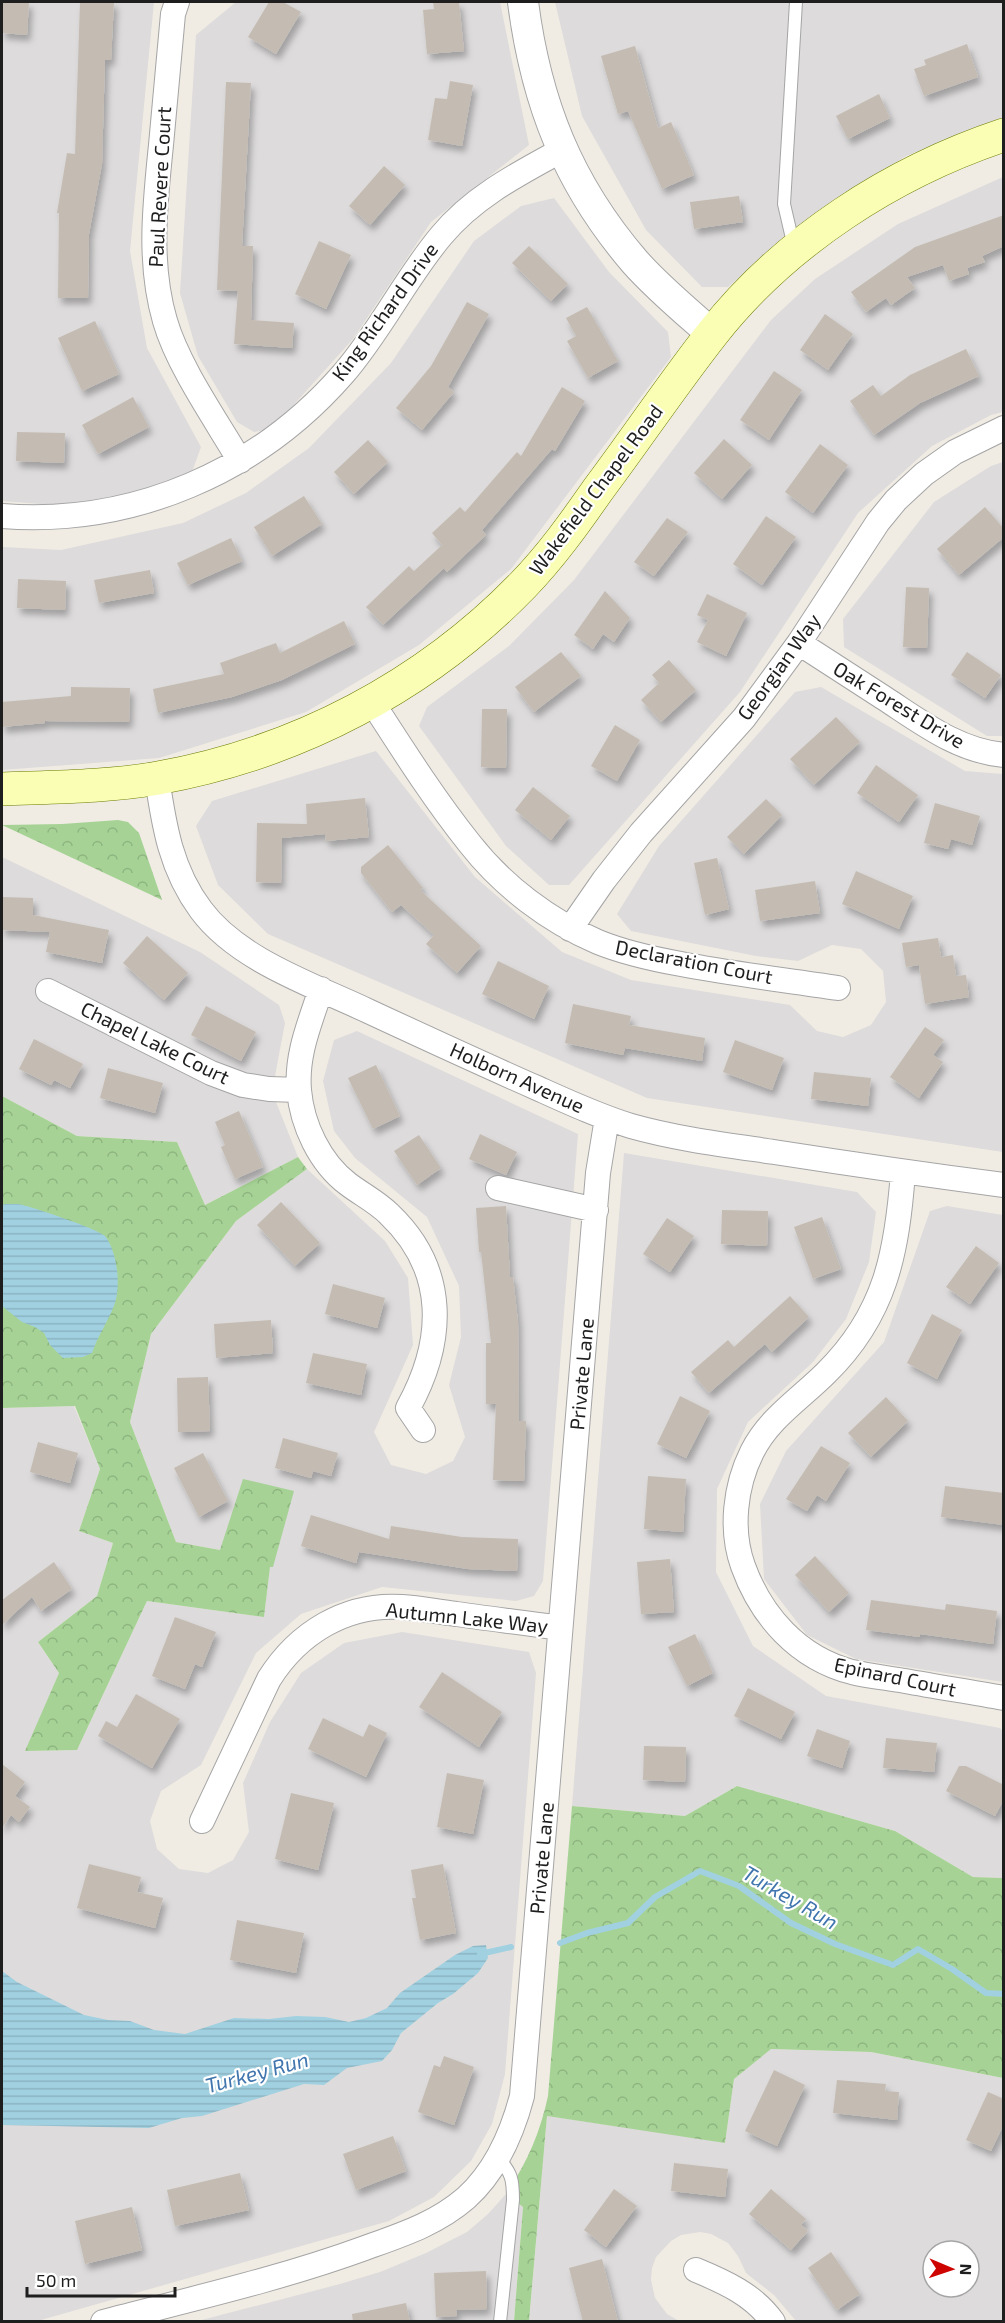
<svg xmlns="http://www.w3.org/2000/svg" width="1005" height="2323" viewBox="0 0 1005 2323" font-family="'Exo 2',sans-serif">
<defs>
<pattern id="forest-crowns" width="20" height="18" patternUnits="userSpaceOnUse" patternTransform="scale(1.5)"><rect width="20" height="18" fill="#a6d395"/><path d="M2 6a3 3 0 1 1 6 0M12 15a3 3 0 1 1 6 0" fill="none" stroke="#8eb580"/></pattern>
<pattern id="water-rules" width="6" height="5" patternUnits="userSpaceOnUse" patternTransform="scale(1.5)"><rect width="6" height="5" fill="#a1d1e1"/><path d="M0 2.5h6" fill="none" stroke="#8ab3c1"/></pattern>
<filter id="shadow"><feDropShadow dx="3.5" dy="6" stdDeviation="3" flood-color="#0004"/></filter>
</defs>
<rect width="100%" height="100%" fill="#f0ece4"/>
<path fill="#dddbdb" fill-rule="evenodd" d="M2 2H154L130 251 147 348 201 447 192 472 134 494 66 506 2 501Z
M236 2H500L529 145 431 222 353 339 272 429 254 432 237 422 198 356 180 293 196 35Z
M555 2H1003V117L906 156 810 217 728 287H702L646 230 582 116Z
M1003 177V412L991 415 932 446 858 513 740 692 569 885H549L506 846 419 726 427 707 509 646 574 580 771 320 815 279 898 224Z
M554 198 609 272 668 332 671 357 511 569 419 645 306 712 159 758 2 770V547L61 550 183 523 246 493 309 448 391 363 474 241 521 206Z
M1003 462V736H987L844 647 843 619 934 502 991 466Z
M821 687 965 771 1003 774V1152L647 1098 268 934 218 885 196 826 212 801 376 751 475 877 562 952 631 980 790 1005 817 1031 843 1037 871 1025 886 1002 883 971 861 949 832 945 798 961 756 956 631 931 617 914 659 846 795 692Z
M2 857 200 952 279 1005 285 1023 272 1092 298 1157 205 1205 177 1142 77 1136 2 1096Z
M357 1031 578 1134 543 1581 534 1596 516 1601 382 1587 301 1614 256 1653 201 1765 161 1791 150 1821 157 1849 179 1869 208 1873 233 1860 249 1832 243 1783 270 1722 301 1673 344 1643 402 1632 529 1652 536 1673 505 2074 492 2124 471 2161 434 2197 389 2221 34 2322 2 2321V1408L74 1406 100 1469 79 1531 113 1543 97 1596 38 1642 59 1673 26 1751 77 1750 147 1601 264 1617 270 1566 273 1567 220 1550 176 1542 130 1422 151 1334 236 1221 307 1169 385 1241 408 1278 413 1345 374 1432 391 1465 426 1474 453 1461 465 1437 449 1385 461 1337 459 1286 427 1217 355 1158 334 1131 323 1081 334 1040Z
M624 1153 857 1192 876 1212 869 1262 846 1319 813 1362 748 1422 717 1489 716 1572 753 1646 826 1696 1000 1728 1004 1733 1003 1878 973 1877 895 1831 737 1786 685 1816 572 1806Z
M947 1206 1003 1215V1682L856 1659 807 1635 764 1579 760 1504 786 1451 884 1342 930 1211Z
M770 2049 871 2052 1003 2078V2321H796L774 2295 746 2273 738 2256 728 2243 711 2234 700 2232 681 2235 671 2241 656 2257 652 2268 651 2280 655 2298 667 2314 679 2321 529 2322 547 2116 725 2142 734 2079ZM933 2251H969V2287H933Z
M506 2194 523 2207 514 2321 194 2322 340 2284 380 2272 426 2253 467 2232 488 2214Z"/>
<path fill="url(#forest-crowns)" d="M118 820 128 822 139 833 162 900 2 825 62 824Z
M2 1096 77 1136 177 1142 205 1205 298 1157 307 1169 236 1221 151 1334 130 1422 176 1542 220 1550 243 1479 294 1491 273 1567H270L264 1617 147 1601 77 1750 25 1751 59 1673 38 1642 97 1596 113 1543 79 1531 100 1469 75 1406 2 1408Z
M737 1786 895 1831 973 1877 1003 1878V2078L871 2052 771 2049 734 2079 725 2143 547 2116 529 2321H514L523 2207 506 2194C527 2163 540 2133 548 2096L572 1806 685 1816Z"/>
<path fill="url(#water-rules)" d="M4 1204C9 1204 14 1204 18 1204 30 1206 98 1229 105 1236 117 1251 121 1284 115 1303 109 1320 98 1335 92 1353L83 1357 63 1358 50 1345 44 1333 35 1327 22 1322 2 1306V1208Z
M486 1945 488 1958 478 1973 453 1994 438 2003 401 2033 392 2050 382 2061 347 2068 324 2085 304 2084 202 2116 182 2118 149 2128 2 2125V1971L17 1982 84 2015 108 2020 130 2021 154 2030 185 2034 234 2018 269 2019 296 2016 325 2017 349 2022 366 2018 387 2008 400 1993 455 1955 473 1946Z"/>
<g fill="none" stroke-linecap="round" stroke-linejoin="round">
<path stroke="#a1d1e1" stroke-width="6" d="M560 1943 587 1933 628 1923 655 1897 700 1871 739 1886 791 1923 835 1944 893 1965 918 1949 952 1969 986 1993 1004 1994
M480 1954 511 1947"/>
</g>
<path fill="#c4bcb3" filter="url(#shadow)" d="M2 2H29L27 35 2 33Z
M80 2H114L111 60H105L102 164 89 234 88 298H58L59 213H57L67 153 75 154Z
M269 2H283L301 12 276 54 248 37Z
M433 2H459L464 51 427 54 423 10 434 9Z
M967 44 978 77 924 96 914 69 926 65 924 60Z
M635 46 658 128 671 122 694 175 662 189 628 111 618 114 601 56Z
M450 81 473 85 462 146 428 140 435 98 447 99Z
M226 82 251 83 242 246H253L251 320 294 323 292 348 234 344 238 291 217 290Z
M879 94 890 118 848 139 836 116Z
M384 166 405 185 370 225 349 206Z
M739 196 743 222 694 229 690 202Z
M1004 215V246L982 256 985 262 967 268 969 274 949 281 943 265 907 277 915 288 891 305 886 298 866 312 851 292 915 247Z
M319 241 351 255 326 309 295 294Z
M529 246 568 284 551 301 512 263Z
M467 302 489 314 448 387 454 392 422 430 396 408 431 366Z
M587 307 618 361 588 378 567 341 576 336 566 318Z
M825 314 853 334 828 370 800 350Z
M95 321 119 374 82 391 58 338Z
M966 349 979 376 920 403 874 435 850 401 873 385 881 396 910 375Z
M774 371 802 390 769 440 740 420Z
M562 387 585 401 555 451 552 449 482 530 486 535 447 572 444 568 383 625 366 607 409 566 414 571 442 545 432 533 460 507 465 512 517 452 521 456Z
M133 397 149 427 98 454 82 425Z
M17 432 65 433 64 463 16 461Z
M724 439 752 465 722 499 694 473Z
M368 440 388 462 354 494 334 472Z
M820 444 848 465 813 513 785 492Z
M304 496 322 524 272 556 254 527Z
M985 507 1004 529V537L959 575 937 549Z
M766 516 796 537 762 585 733 564Z
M667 518 688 532 654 576 634 562Z
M231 538 242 561 188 585 177 563Z
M150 570 154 593 99 603 94 580Z
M18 579 66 581 65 610 17 608Z
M906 587 929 588 927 648 903 647Z
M605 591 630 618 614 642 603 634 593 649 574 635Z
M707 594 747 613 726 656 697 642 708 620 697 615Z
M344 621 355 644 282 680 232 697 158 713 153 689 224 674 220 663 276 643 280 653Z
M561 652 581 676 534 712 515 687Z
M967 652 1001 675 985 698 951 675Z
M669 660 696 690 661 722 641 700 659 683 652 675Z
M71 687 130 688 129 722 45 721V723L2 727V702L71 696Z
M482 709H507L506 768 481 767Z
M836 717 860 742 814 785 790 759Z
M615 725 640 740 617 781 591 766Z
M876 765 918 795 899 822 857 793Z
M533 787 570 816 551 840 515 810Z
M365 798 369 837 326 841 325 834 282 838 281 883 256 882 257 823 307 824 306 804Z
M766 799 782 815 744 854 727 837Z
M935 803 980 816 972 845 951 839 948 849 924 843Z
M388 845 423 888 420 890 481 946 457 973 426 944 434 935 401 905 392 912 361 873V867Z
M717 858 729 909 705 915 694 863Z
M856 871 913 896 899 929 842 904Z
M815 881 820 913 760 921 755 890Z
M2 897 33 898V915L109 930 102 963 46 952 50 932 2 930Z
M147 936 188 973 164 1000 123 963Z
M938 938 941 957 953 955 956 976 966 975 969 997 925 1004 919 965 906 967 902 943Z
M498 961 549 986 534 1019 482 994Z
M573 1004 631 1016 629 1025 705 1038 702 1061 625 1048 623 1055 565 1043Z
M206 1006 256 1032 241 1061 191 1035Z
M925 1027 944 1040 933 1055 943 1062 919 1098 890 1077Z
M34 1039 83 1064 70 1088 54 1080 51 1085 19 1069Z
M735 1040 784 1058 772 1090 723 1072Z
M376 1065 400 1116 373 1129 348 1078Z
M108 1068 163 1083 155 1113 100 1098Z
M814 1072 871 1078 868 1106 811 1099Z
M239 1111 263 1167 235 1179 221 1147 225 1145 215 1122Z
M480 1134 517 1152 506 1175 469 1159Z
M419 1135 441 1168 417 1185 394 1151Z
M281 1202 320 1243 295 1266 257 1225Z
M506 1206 510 1277H513L518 1322 519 1421H526L524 1481 493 1480 496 1404H486V1343H491L481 1252H479L476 1208Z
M722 1210 768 1211 767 1246 721 1244Z
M822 1217 841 1269 813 1279 794 1227Z
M667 1218 694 1236 670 1272 643 1254Z
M976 1246 999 1263 970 1304 946 1287Z
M333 1284 385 1298 377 1328 325 1314Z
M790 1296 809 1317 772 1352 765 1344 709 1393 691 1372 728 1340 734 1347Z
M932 1314 962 1330 937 1379 907 1363Z
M271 1320 273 1353 216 1358 214 1324Z
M313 1353 367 1364 361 1395 306 1383Z
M208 1377 210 1431 178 1432 177 1378Z
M680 1396 710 1411 686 1458 657 1444Z
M886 1397 908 1421 871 1457 848 1433Z
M283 1438 338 1453 331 1476 313 1471 311 1478 275 1468Z
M38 1442 78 1453 70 1483 30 1472Z
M821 1446 850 1463 826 1501 817 1495 807 1511 786 1499Z
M203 1453 228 1501 199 1517 174 1468Z
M648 1476 686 1479 683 1532 644 1529Z
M945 1486 1004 1493V1525L941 1517Z
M311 1515 389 1539 391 1526 462 1537 518 1539 517 1571 468 1569 359 1552 356 1563 301 1546Z
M815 1556 849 1593 829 1612 795 1575Z
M670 1559 674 1612 641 1614 637 1562Z
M54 1562 72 1589 41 1611 32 1597 2 1625V1600Z
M871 1600 945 1610 946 1604 997 1611 993 1644 920 1634V1637L866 1630Z
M175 1617 216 1632 202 1667 195 1664 185 1689 152 1676Z
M695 1634 713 1673 687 1686 668 1647Z
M442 1672 502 1712 479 1747 419 1707Z
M748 1688 795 1712 781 1739 734 1716Z
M136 1694 180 1719 152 1768 98 1736 106 1721 117 1727Z
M323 1718 363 1737 369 1724 387 1733 366 1777 308 1749Z
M817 1729 850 1741 842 1768 807 1756Z
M886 1738 937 1743 934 1772 883 1768Z
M644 1746 686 1747 685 1782 643 1780Z
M2 1764 25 1782 15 1796 30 1807 19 1822 11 1815 2 1828Z
M959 1766H966L1004 1785V1799L995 1816 946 1791Z
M447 1773 484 1780 473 1834 437 1827Z
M291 1793 334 1803 318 1870 275 1859Z
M89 1864 141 1877 137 1892 163 1898 155 1928 77 1908Z
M443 1864 456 1933 420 1940 412 1898H416L411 1870Z
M237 1920 304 1933 296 1973 230 1960Z
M444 2056 474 2067 454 2125 418 2112 434 2065 440 2067Z
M774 2070 805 2085 777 2146 745 2131Z
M837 2080 886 2084 885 2091 899 2092 897 2120 833 2113Z
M988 2092 1004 2099V2124L991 2151 966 2140Z
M393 2136 406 2171 356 2190 343 2154Z
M674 2163 728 2169 725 2197 671 2191Z
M240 2173 249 2210 175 2226 167 2190Z
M614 2189 637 2206 606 2247 584 2230Z
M771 2189 806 2219 801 2225 808 2231 791 2250 749 2214Z
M132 2207 142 2250 85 2264 75 2221Z
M831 2252 860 2294 837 2310 808 2268Z
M602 2259 618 2322H583L569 2268Z
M486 2271 487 2309 456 2310 457 2316 436 2317 434 2273Z
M406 2303 410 2322H353L352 2314Z"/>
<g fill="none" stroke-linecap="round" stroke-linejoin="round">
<defs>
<path id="service" d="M794 247 784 204 796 2
M498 2158C512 2173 513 2180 513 2200L500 2322"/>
<path id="minor" d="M177 2 173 14C169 57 165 101 161 145 155 204 148 263 165 321 178 366 216 420 240 461
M2 516C133 526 258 472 344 373 381 330 405 279 441 236 473 197 518 174 562 150
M799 643C827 661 856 680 884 698 921 722 958 751 1004 755
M372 702C403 750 434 799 470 844 503 886 549 921 598 942 625 953 653 959 681 964 733 974 786 980 838 988
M157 778C164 826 171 870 201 910 238 960 313 985 368 1011 424 1037 480 1063 537 1088 568 1102 598 1116 631 1126 677 1139 726 1145 774 1152 851 1164 927 1175 1004 1185
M570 929 604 880 641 833 744 718 799 643 878 522 896 500 924 474 955 452 1004 428
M321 989C310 1023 296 1054 299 1090 302 1125 320 1163 348 1184 361 1194 377 1202 389 1214 448 1270 445 1341 408 1408L423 1430
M48 991 211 1073 243 1085 269 1089 299 1090
M903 1172C897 1252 886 1314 826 1373 800 1399 769 1418 752 1452 735 1486 730 1530 743 1566 761 1616 798 1658 852 1672 869 1676 888 1678 905 1681 938 1687 971 1692 1004 1698
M498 1188 596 1210
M202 1821 269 1679C298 1633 346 1603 402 1607 420 1608 438 1612 456 1614 491 1619 526 1623 560 1628
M696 2270C725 2282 754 2295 773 2322
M103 2322C191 2299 280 2279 365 2248 401 2235 436 2224 466 2198 496 2171 512 2134 522 2096L598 1173 607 1118"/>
<path id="tertiary" d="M523 2C536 103 568 184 635 262 658 288 686 311 712 334"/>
<path id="secondary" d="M2 789C53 787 107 787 158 778 297 753 425 686 523 585 551 556 574 524 597 491 636 439 672 385 712 334 785 241 893 172 1004 135"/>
</defs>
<use href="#service" stroke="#a5a5a5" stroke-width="14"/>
<use href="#minor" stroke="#a5a5a5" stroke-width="26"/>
<use href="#tertiary" stroke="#a5a5a5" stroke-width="32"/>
<use href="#secondary" stroke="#6b7b00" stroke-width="34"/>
<use href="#service" stroke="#fff" stroke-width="12"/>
<use href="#minor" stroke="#fff" stroke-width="24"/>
<use href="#tertiary" stroke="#fff" stroke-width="30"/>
<use href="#secondary" stroke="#f9feb4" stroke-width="33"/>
</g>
<g text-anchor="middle" stroke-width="4.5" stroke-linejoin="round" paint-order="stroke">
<g font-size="20" fill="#1e1e1e" stroke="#fff">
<text transform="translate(160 187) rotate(-87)" y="7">Paul Revere Court</text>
<text transform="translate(385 312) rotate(-54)" y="7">King Richard Drive</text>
<text transform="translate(596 490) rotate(-53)" y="7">Wakefield Chapel Road</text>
<text transform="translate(779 667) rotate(-54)" y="7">Georgian Way</text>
<text transform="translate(899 705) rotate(31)" y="7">Oak Forest Drive</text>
<text transform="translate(694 962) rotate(11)" y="7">Declaration Court</text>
<text transform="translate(155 1043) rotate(26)" y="7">Chapel Lake Court</text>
<text transform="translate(517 1078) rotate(24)" y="7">Holborn Avenue</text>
<text transform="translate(582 1374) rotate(-85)" y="7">Private Lane</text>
<text transform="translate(467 1618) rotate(6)" y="7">Autumn Lake Way</text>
<text transform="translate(895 1677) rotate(12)" y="7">Epinard Court</text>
<text transform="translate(542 1858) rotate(-85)" y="7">Private Lane</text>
</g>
<g font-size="21" font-style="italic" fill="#4075ae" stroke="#fff">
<text transform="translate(790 1898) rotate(30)" y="7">Turkey Run</text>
<text transform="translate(257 2073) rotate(-15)" y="7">Turkey Run</text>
</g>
</g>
<rect width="1005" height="2323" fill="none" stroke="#1e1e1e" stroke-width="6"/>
<g transform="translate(951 2269) rotate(92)"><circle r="28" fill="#ffffff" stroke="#a5a5a5" stroke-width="1.5"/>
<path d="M0-4.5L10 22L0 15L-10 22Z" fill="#cd0400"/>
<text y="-9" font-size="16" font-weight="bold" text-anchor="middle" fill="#1e1e1e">N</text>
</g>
<path d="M27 2287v9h148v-9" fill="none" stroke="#1e1e1e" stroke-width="3"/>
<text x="36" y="2287" font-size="18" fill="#1e1e1e" stroke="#ffffff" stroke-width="4.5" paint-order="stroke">50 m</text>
</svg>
